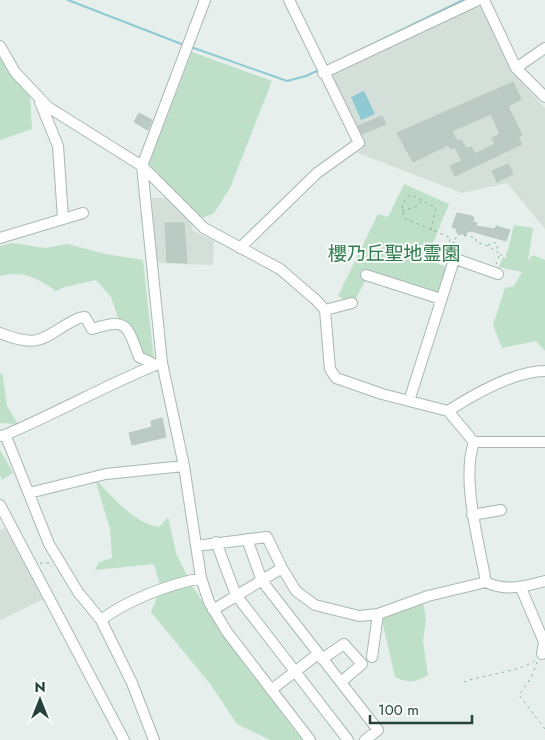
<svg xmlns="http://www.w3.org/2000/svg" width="545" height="740" viewBox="0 0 545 740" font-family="Jost,'Noto Sans JP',sans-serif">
<rect width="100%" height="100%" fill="#e6efeb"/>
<path fill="#d4dfda" d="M483 3 517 77 545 108V229L507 183 462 193 358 153 364 147 330 75Z
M152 198H169L191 221 192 230 214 241 213 265 156 263Z
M5 528 44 599 0 620V530Z"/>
<path fill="#bfe0c8" d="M192 52 272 81 230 188 214 213 203 218 186 204 149 164Z
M0 57 10 74 30 96 32 129 0 140Z
M404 184 449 204 430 250 431 261 449 268 437 300 367 277 353 304 338 296 378 214 388 217Z
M514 225 533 228 528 261 533 255 545 260V351L536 341 502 348 493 325 505 288 514 286 522 272 499 267 503 257 506 258Z
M12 243 45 248 68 244 105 254 143 260 154 360 136 355 119 321 111 297 96 280 65 287 56 291C37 278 23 270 0 276V246Z
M0 373 3 376 7 406 18 424 0 423Z
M0 450 13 473 2 480 0 475Z
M95 479C114 498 132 522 159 527L168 517 176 553 192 586 236 652 302 740H270L237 724 211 685 151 612 161 588 154 564 95 570 99 562 112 558 110 529Z
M423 601 426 620 423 641 428 675C416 683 408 683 395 677L381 616Z"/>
<path fill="#8ec9d4" d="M364 91 375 114 361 120 351 97Z"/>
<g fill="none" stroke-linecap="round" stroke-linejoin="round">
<path stroke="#8ec9d4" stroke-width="2" d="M68 0 184 45
M191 47 287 81 306 76 319 70
M348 56 463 0"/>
</g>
<path fill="#bbcac4" stroke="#b8c9c2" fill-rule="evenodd" d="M513 82 521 99 508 106 522 135 518 137 522 144 455 176 450 166 462 161 455 147 451 149 448 145 413 162 397 133ZM491 114 500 134 492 138 495 144 475 154 471 147 467 149 461 140 457 141 452 131Z
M139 113 152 120 148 130 134 122Z
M382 116 386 124 362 134 358 126Z
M508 164 513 174 497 182 492 171Z
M457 213 472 216 474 218 473 222 477 223 476 226 495 229 496 226 510 230 506 241 471 231 467 232 466 235 456 232 457 229 452 227Z
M165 223H184L187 263 167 262Z
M162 418 166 437 132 445 129 433 152 427 151 421Z"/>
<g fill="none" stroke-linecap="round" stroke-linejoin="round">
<defs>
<path id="minor" d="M205 0 142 166 162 363 184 466 201 578 209 602 227 632 310 740
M484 0 516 68 545 48
M0 46 15 72 48 107 142 166 204 228 280 269 316 300 325 310 330 369 336 378 382 394 448 411 474 442H545
M516 68 545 97
M323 73 478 0
M40 102 58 146 63 218
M0 238 83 213
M240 248 317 173 359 143 289 0
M366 275 441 299
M325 310 352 303
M0 333C44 351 44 334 79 318L85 317 92 329C128 317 127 326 139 357L150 362 154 366
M409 401 454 260 456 259 498 274
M448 411C473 395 515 371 545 371
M5 435C57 413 106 385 158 364
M0 436 5 435 9 444 49 544 78 592 101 620 132 683 154 740
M474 442C461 479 479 543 486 582
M29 493 106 474 184 466
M0 505 124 740
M472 515 501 510
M247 539 262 581 378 730 365 740
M216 542 236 595 348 740
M196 546 267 537 282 568 213 610
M282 568 296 591 315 605 359 616 378 614 428 596 486 582C504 592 527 586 545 581
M521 588 544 642 542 654
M101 620C129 599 168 585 201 578
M372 657 378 614
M322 659 344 644 362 664 341 682
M271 690 318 654"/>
</defs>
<use href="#minor" stroke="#a8b8b2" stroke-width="12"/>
<path stroke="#86b3a5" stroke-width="1" stroke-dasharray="2.5 4" stroke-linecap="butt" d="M402 211 418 206 421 200
M431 230 436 208 416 197 408 196 402 205 404 218 451 238 449 242 455 243
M488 245 494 242 498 245 496 251
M452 252 457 234 476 238V242L488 246 500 254 496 264
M500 255H508
M40 563H49L52 567
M537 662 531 678 519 695 545 729
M464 682C481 675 526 671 536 659"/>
<use href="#minor" stroke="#fff" stroke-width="10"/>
</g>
<g text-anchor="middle" stroke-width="4" stroke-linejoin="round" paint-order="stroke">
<g font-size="19" fill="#2d7a4b" stroke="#f7fbf9">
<text x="394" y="260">櫻乃丘聖地霊園</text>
</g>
</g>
<g transform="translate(40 700)" stroke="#f7fbf9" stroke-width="4" paint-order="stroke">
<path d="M0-4L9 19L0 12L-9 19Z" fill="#24423a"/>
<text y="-8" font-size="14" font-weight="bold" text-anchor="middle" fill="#24423a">N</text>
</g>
<path d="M370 715v8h102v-8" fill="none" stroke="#24423a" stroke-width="2.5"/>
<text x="378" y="715" font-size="15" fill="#24423a" stroke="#f7fbf9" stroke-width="4" paint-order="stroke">100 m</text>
</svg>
